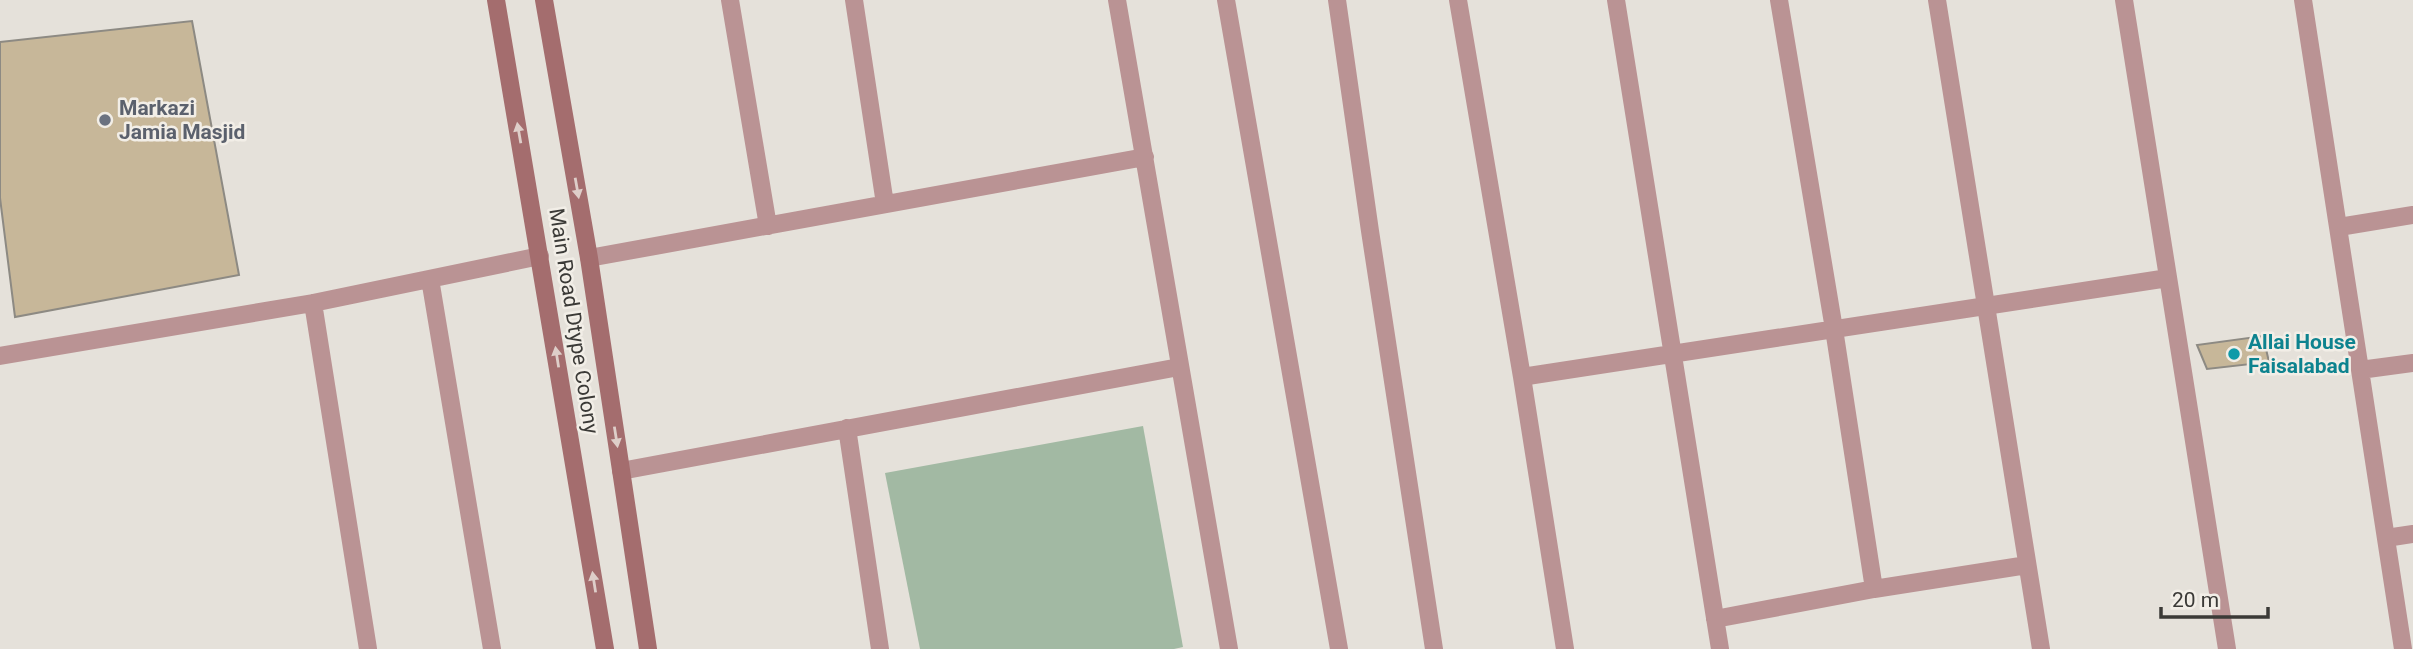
<svg xmlns="http://www.w3.org/2000/svg" width="2413" height="649" viewBox="0 0 2413 649" font-family="Roboto,sans-serif">
<rect width="100%" height="100%" fill="#e5e1da"/>
<path fill="#a2b9a3" d="M1143 426 1183 647 1174 649H920L885 473Z"/>
<path fill="#c7b799" stroke="#8d8a83" stroke-width="2" d="M192 21 239 275 15 317 0 198V42Z
M2263 336 2269 362 2207 369 2197 345Z"/>
<g fill="none" stroke-linecap="round" stroke-linejoin="round">
<path stroke="#ba9394" stroke-width="18" d="M730 0 768 226
M854 0 885 204
M1117 0 1229 649
M1226 0 1339 649
M1337 0 1370 231 1434 649
M1458 0 1522 377 1565 649
M1616 0 1720 649
M1779 0 1834 329 1874 589
M1937 0 2041 649
M2124 0 2227 649
M2303 0 2403 649
M2339 227 2413 215
M589 258 1145 157
M430 279 492 649
M313 303 368 649
M0 356 313 303 540 256
M2360 370 2413 363
M1522 377 2168 278
M847 428 880 649
M621 471 1179 367
M2386 538 2413 534
M1715 619 1874 589 2027 565"/>
<path stroke="#a46d6e" stroke-width="18" d="M496 0 605 649
M544 0 589 258 648 649"/>
</g>
<defs><path id="oneway-solid" d="M-6-.8H1V-3.2L6.5 0L1 3.2V.8H-6Z" transform="scale(1.75)"/></defs>
<g fill="#decec9">
<use href="#oneway-solid" transform="translate(519 133) rotate(-100)"/>
<use href="#oneway-solid" transform="translate(577 188) rotate(80)"/>
<use href="#oneway-solid" transform="translate(557 357) rotate(-99)"/>
<use href="#oneway-solid" transform="translate(616 437) rotate(81)"/>
<use href="#oneway-solid" transform="translate(594 582) rotate(-99)"/>
</g>
<circle fill="#6b7280" stroke="#f2eee7" stroke-width="2.5" cx="105" cy="120" r="7"/>
<circle fill="#0f9aa8" stroke="#f2eee7" stroke-width="2.5" cx="2234" cy="354" r="7"/>
<g text-anchor="middle" stroke-width="5" stroke-linejoin="round" paint-order="stroke">
<g font-size="21" font-weight="bold" fill="#5b616d" stroke="#f2eee7" text-anchor="start">
<text x="119" y="115">Markazi<tspan x="119" dy="24">Jamia Masjid</tspan></text>
</g>
<g font-size="21" fill="#3b3a37" stroke="#f2eee7">
<text transform="translate(574 321) rotate(81)" y="7">Main Road Dtype Colony</text>
</g>
<g font-size="21" font-weight="bold" fill="#0d838f" stroke="#f2eee7" text-anchor="start">
<text x="2248" y="349">Allai House<tspan x="2248" dy="24">Faisalabad</tspan></text>
</g>
</g>
<path d="M2161 607v10h107v-10" fill="none" stroke="#3b3a37" stroke-width="3.5"/>
<text x="2172" y="607" font-size="21" fill="#3b3a37" stroke="#f2eee7" stroke-width="5" paint-order="stroke">20 m</text>
</svg>
